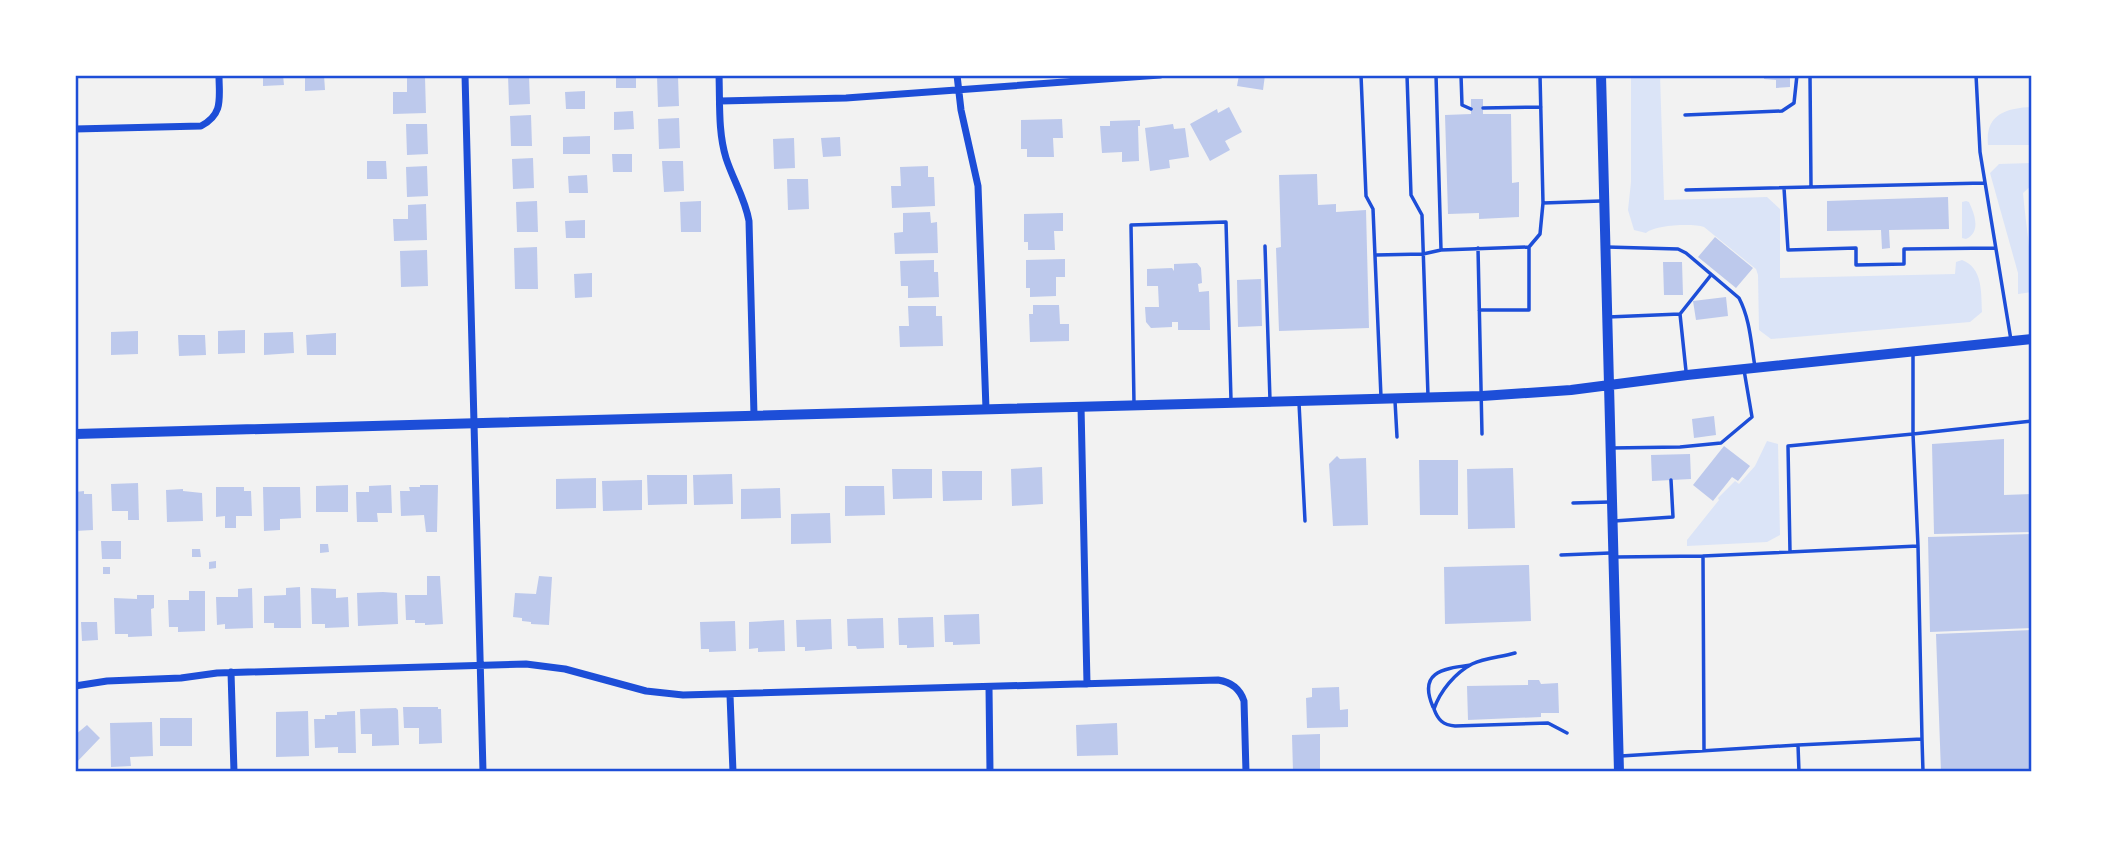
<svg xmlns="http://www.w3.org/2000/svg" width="2107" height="847" viewBox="0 0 2107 847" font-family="'Zilla Slab',serif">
<rect width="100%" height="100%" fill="#f2f2f2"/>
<path fill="#dbe4f7" d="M1631 75H1660L1664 200 1767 197 1780 209V278L1955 274 1956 262 1962 260C1983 268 1981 292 1982 312L1970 322 1771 339 1759 330 1758 275 1756 269 1704 227C1692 223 1655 225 1646 233L1634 230 1628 210 1631 182Z
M2032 107V145H1988C1985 115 2005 108 2032 107Z
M2032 163V185L2023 193C2026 227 2032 259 2032 292L2018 294V273L1990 173 1999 164Z
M1966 201 1969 202C1975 215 1981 232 1966 239L1962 238V202Z
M1767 441 1778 444 1780 535 1767 542 1687 546V540L1719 500 1718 498 1735 481 1739 484 1755 466Z"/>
<path fill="#bdc9ec" d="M263 75H283L284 85 263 86Z
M305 75H324L325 90 305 91Z
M508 75H529L530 104 509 105Z
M616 75H636V88H616Z
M1239 75H1265L1263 90 1237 86Z
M1764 75H1790V87L1776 88V80L1764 79Z
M657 76H678L679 106 658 107Z
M407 77H425L426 113 393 114V92H407Z
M585 91V109H566L565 92Z
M1471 99H1483V114H1511L1512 183 1519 182V217L1479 219V213L1448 214 1445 115 1471 114Z
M1229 107 1242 132 1225 141 1230 150 1210 161 1190 124 1217 109 1218 113Z
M633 111 634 129 614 130V112Z
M531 115 532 146H511L510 116Z
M679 118 680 148 659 149 658 119Z
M1062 119 1063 138H1053L1054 157H1027V149H1021V120Z
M1140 120V126H1138L1139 161 1122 162V152L1102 153 1100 126H1110V121Z
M406 124H427L428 154 407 155Z
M1173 124 1174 129 1185 128 1189 157 1169 160 1170 168 1150 171 1145 128Z
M590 136V154H563V137Z
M840 137 841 156 823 157 821 138Z
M794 138 795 168 774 169 773 139Z
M612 154H632V172H613Z
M533 158 534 188 513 189 512 159Z
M367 161H386L387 179H367Z
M662 161H683L684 191 664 192Z
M427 166 428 196 407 197 406 167Z
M928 166V177H934L935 206 892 208 891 186H901L900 167Z
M1317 174 1318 205 1336 204V212L1366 210 1369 328 1279 331 1276 248 1281 247 1279 175Z
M587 175 588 193H569L568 176Z
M787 179H808L809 209 788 210Z
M1948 197 1949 229 1889 230 1890 248 1882 249 1881 230 1827 231V201Z
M537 201 538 232H517L516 202Z
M701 201V232H681L680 202Z
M426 204 427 240 394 241 393 219H408V205Z
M930 212 931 223 937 222 938 253 895 254 894 233 903 232V213Z
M1063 213V231H1054L1055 250H1028V242H1024V214Z
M585 220V238H566L565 221Z
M1715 237 1753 268 1736 288 1698 257Z
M537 247 538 289H515L514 248Z
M427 250 428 286 401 287 400 251Z
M1065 259V277H1056V296L1030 297V288H1026V260Z
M934 260V272H938L939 297 908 298V286H901L900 261Z
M1663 262H1682L1683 295H1664Z
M1197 263 1201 268 1202 283 1198 284 1199 292 1209 291 1210 330H1178V322H1172V327L1151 328 1146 322 1145 307H1159L1158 286H1147V269L1172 268 1174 271V264Z
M592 273V297L575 298 574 274Z
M1261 279 1262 326 1238 327 1237 280Z
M1726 297 1728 316 1696 320 1693 301Z
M1033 305H1059L1060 324H1069V341L1030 342 1029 314H1033Z
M908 306H936V316H942L943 346 900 347 899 326H909Z
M245 330V353L218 354V331Z
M138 331V354L111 355V332Z
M293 332 294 353 264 355V333Z
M336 333V355H307L306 335Z
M178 335H205L206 355 179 356Z
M1714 416 1716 435 1694 438 1692 419Z
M2004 439V495L2032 494V532L1934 534 1932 444Z
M1724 446 1750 466 1738 481 1732 477 1713 501 1693 485Z
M1690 454 1691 479 1652 481 1651 455Z
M1337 456 1340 459 1366 458 1368 525 1333 526 1329 464Z
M1419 460H1458V515H1420Z
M1042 467 1043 504 1012 506 1011 469Z
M1513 468 1515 528 1468 529 1467 469Z
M892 469H932V498L893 499Z
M942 471H982V500L943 501Z
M732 474 733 504 694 505 693 475Z
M647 475H687V504L648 505Z
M596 478V508L556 509V479Z
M642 480V510L603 511 602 481Z
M138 483 139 520H128V511H112L111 484Z
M348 485V512H316V486Z
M391 485 392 513H377L378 522H357L356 492H369V486Z
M420 485H438L437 532H426L424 515 401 516 400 491H410L409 487H420Z
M845 486H884L885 515 845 516Z
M216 487H244V491H251L252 516H236V528H225V516L216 517Z
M263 487H300L301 518 280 519V530L264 531Z
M780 488 781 518 741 519V489Z
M183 489V491L202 493 203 521 167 522 166 490Z
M84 491V494H92L93 530 75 531V492Z
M830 513 831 543 791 544V514Z
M2032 534V628L1930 632 1928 537Z
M101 541H121V559H102Z
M320 544H328L329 552 320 553Z
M192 549H200L201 557H192Z
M216 561V568L209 569V562Z
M1529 565 1531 621 1445 624 1444 567Z
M103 567H110V574H103Z
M427 576H440L443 624 425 625V623H415V620H406L405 595H427Z
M539 576 552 577 549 625 531 624V622L522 621V618L513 617 515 593 536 594Z
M300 587 301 628H274V623H264V596L286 595V588Z
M252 588 253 628 225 629V624L217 625 216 597H238V589Z
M311 588 336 589V598L348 597 349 627 325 628V624H312Z
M189 591H205V631L178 632V627H169L168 600H189Z
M383 592 397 593 398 624 358 626 357 593Z
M137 595H154V608L151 609 152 636 128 637V634H115L114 598 137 599Z
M979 614 980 644 953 645V642H945L944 615Z
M933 617 934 647 907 648V645H899L898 618Z
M883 618 884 648 857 649 856 646H848L847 619Z
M831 619 832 649 805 651V647H797L796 620Z
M784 620 785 651 758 652V648L749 649V622Z
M735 621 736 651 709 652V649H701L700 622Z
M81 622H97L98 640 82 641Z
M2032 630V772H1941L1936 634Z
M1528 680H1539L1541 684 1558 683 1559 713H1541V717L1468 720 1467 686 1528 685Z
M1339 687 1340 710 1348 709V727L1307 728 1306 698 1312 697V688Z
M403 707H438V709H441L442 743 419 744V728H404Z
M396 708 398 710 399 745 372 746V734H361L360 709Z
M308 711 309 756 276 757V712Z
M355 711 356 753H338V747L315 748 314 719H325V715H337V712Z
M160 718H192V746H160Z
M152 722 153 756 130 757 131 766 111 767 110 723Z
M1117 723 1118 755 1077 756 1076 725Z
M87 725 100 738 75 764V735Z
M1320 734V772H1293L1292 735Z"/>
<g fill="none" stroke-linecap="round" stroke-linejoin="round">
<path stroke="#1d4ed8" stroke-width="3.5" d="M1361 75 1366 196 1373 209 1381 397
M1407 75 1411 195 1422 215 1428 396
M1436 75 1441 250
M1461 75 1462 105 1471 109
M1810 75 1811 187
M1976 75 1980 152 2011 340
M1483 108 1541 107
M1685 115 1782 111 1794 103 1797 75
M1784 188 1788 250 1856 248V265L1904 264V249L1995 248
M1686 190 1984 183
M1543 203 1601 201
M1265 246 1270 400
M1607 247 1678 249 1686 253 1739 298C1750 319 1751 343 1755 367
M1478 248 1482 434
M1376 255 1423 254 1441 250 1529 247 1540 234 1543 203 1540 75
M1479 310H1529V247
M1680 314 1711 275
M1608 317 1680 314 1686 371
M1395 401 1397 437
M1134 403 1131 225 1226 222 1231 400
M1299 403 1305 521
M1611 448 1680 447 1721 443 1752 417 1744 370
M1573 503 1610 502
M1614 521 1673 517 1671 480
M1790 552 1788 446 1913 434V354
M1561 555 1610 553
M1703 556 1918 546
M1616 557 1703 556 1704 751
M1515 653C1502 657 1485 658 1472 664 1455 673 1440 691 1434 709 1438 720 1443 725 1455 726L1548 723 1567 733
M1433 707C1418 672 1442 669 1470 665
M1922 739 1923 772
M1798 745 1922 739 1918 546 1913 434 2032 421
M1621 756 1798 745 1799 772"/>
<path stroke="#1d4ed8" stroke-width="7" d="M465 75 483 772
M719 75C720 103 718 132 726 158 733 180 745 198 749 221L754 415
M957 75 961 110 978 186 986 409
M720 101 846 98 1160 75
M75 129 201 126C224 114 219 98 219 75
M1081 406 1087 684
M231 672 234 772
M75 686 107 681 181 678 217 673 526 664 565 669 646 691 683 695 1218 680C1231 682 1240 689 1244 701L1246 772
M989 687 990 772
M730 695 733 772"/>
<path stroke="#1d4ed8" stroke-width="10" d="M1601 75 1619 772
M75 434 1482 396 1571 390 1687 375 2032 339"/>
</g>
<rect width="2107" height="847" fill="none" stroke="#ffffff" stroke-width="154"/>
<rect x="77" y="77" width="1953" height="693" fill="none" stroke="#1d4ed8" stroke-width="2.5"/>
</svg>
